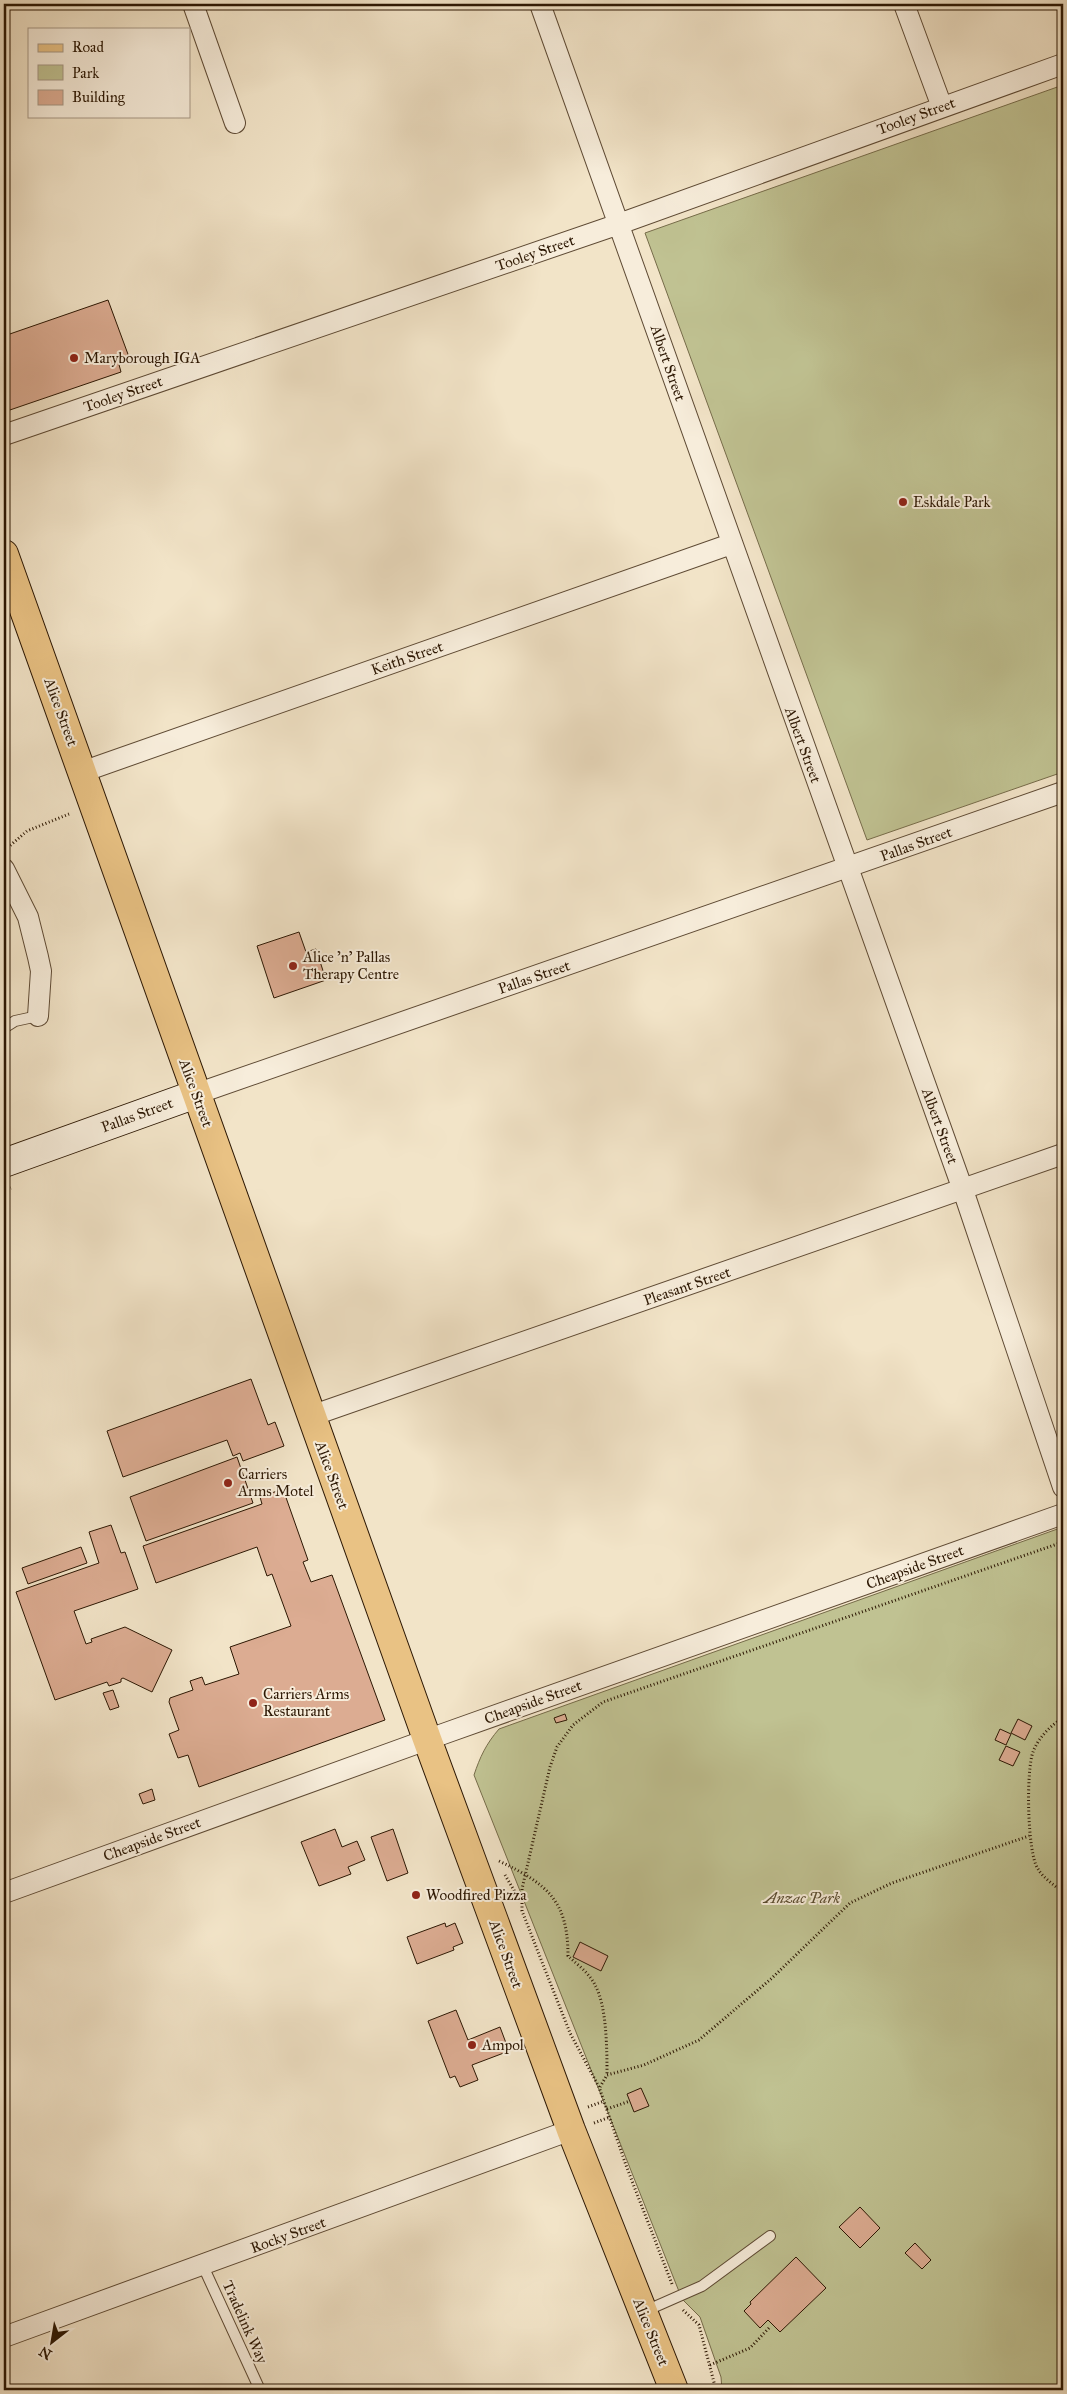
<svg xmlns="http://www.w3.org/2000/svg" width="1067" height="2394" viewBox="0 0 1067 2394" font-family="'IM FELL Great Primer',serif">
<rect width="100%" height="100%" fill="#f2e4c8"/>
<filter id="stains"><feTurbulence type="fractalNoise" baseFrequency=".004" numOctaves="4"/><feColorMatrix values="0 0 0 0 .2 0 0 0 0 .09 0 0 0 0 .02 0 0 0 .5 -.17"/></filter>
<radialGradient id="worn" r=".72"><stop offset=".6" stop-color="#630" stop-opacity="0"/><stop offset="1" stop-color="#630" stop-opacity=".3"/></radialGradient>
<path fill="#c0c292" stroke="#766c4a" d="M1063 85V772L867 840 645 233Z
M1063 1527V2390H722L721 2377 700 2317 682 2299 474 1775C480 1757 486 1744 499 1729Z"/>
<path fill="#dcac92" stroke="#2c1703" d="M108 300 129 357 118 361 121 372 4 412V336Z
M299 932 306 952 316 949 326 980 274 998 257 946Z
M251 1379 268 1425 275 1422 284 1446 243 1461 240 1453 233 1456 227 1440 123 1477 107 1431Z
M237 1457 253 1503 146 1541 130 1497Z
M283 1489 308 1560 303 1562 311 1582 332 1575 385 1720 199 1787 188 1755 178 1758 169 1734 179 1730 169 1702 170 1698 193 1690 190 1681 202 1677 205 1685 239 1674 230 1647 291 1626 272 1574 267 1576 257 1547 156 1583 143 1546 262 1504 260 1497Z
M111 1525 121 1553 125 1552 138 1589 74 1611 86 1644 92 1642 91 1639 125 1627 172 1650 152 1692 123 1678 121 1679V1682L109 1686 107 1682 55 1700 16 1592 99 1563 89 1532Z
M81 1547 87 1563 28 1584 22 1568Z
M113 1690 119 1707 110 1710 103 1693Z
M565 1714 567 1720 556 1723 554 1718Z
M1018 1719 1032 1726 1025 1740 1011 1733Z
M1000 1729 1011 1734 1006 1745 995 1740Z
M1006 1746 1020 1752 1013 1766 999 1760Z
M152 1789 155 1800 143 1804 139 1794Z
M335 1829 342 1847 357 1841 365 1860 348 1867 351 1874 319 1886 301 1842Z
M393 1829 408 1873 387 1881 371 1837Z
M445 1923 446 1927 455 1923 463 1943 453 1947 454 1950 417 1964 407 1937Z
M580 1942 608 1956 601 1971 573 1957Z
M456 2010 468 2040 500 2027 509 2051 472 2065 478 2080 460 2087 455 2076 450 2078 428 2021Z
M641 2088 649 2106 634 2112 627 2094Z
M860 2207 880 2228 860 2248 839 2227Z
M915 2243 931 2260 922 2269 905 2253Z
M796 2257 826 2288 780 2332 768 2320 760 2328 744 2311 751 2304 750 2302Z"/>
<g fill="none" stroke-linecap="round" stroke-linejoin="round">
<defs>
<path id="lane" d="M4 1028 15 1021 38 1016
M203 2266 260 2390
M643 2312 702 2286 770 2236"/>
<path id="street" d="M193 4 235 123
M540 4 963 1190 1063 1487
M904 4 942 107
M4 435 619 224 1063 64
M82 772 731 544
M4 869 28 917 38 957 41 971 38 1016
M196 1094 1063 792
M311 1416 1063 1154
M4 1893 443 1734 1063 1514
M4 2337 571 2130"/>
<path id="secondary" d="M4 1163 196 1094"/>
<path id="primary" d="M4 554 427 1739 571 2130 674 2390"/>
</defs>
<use href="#lane" stroke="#5e4a34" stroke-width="12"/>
<use href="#street" stroke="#5e4a34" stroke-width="22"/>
<use href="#secondary" stroke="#2c1703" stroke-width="30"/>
<use href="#primary" stroke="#2c1703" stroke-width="30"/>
<path stroke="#2c1703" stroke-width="3" stroke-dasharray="1 2.5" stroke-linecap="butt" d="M5 850 27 831 69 814
M4 1190 11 1188
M1063 1718C1051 1725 1038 1738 1033 1752 1026 1770 1027 1853 1038 1869 1043 1878 1056 1886 1063 1893
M499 1861C547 1884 568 1900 568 1956 577 1964 590 1974 595 1985 607 2006 607 2051 607 2075
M505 1875 515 1892 521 1895
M600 2087 607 2075 644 2065 699 2040 772 1978 850 1903 892 1883 1029 1836
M588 2107 604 2101
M607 2109 630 2101
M594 2123 610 2117
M672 2284 627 2168 599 2087 570 2033 522 1911V1889L550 1767 557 1747 573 1725 603 1702 1063 1542
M683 2310 699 2325 716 2390
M710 2365 750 2348 769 2328"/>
<use href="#lane" stroke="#f7eddb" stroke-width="10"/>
<use href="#street" stroke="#f7eddb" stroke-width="20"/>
<use href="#secondary" stroke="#f7eddb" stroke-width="28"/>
<use href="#primary" stroke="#e9c284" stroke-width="28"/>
</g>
<g fill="#8f2418" stroke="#f7eddb" stroke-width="2">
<circle cx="74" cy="358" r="5"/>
<circle cx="903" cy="502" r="5"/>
<circle cx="293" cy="966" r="5"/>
<circle cx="228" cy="1483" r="5"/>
<circle cx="253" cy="1703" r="5"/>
<circle cx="416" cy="1895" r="5"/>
<circle cx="472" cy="2045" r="5"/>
</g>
<g text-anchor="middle" stroke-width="4" stroke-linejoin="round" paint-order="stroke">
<g font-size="15" fill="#2c1703" stroke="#f7eddb">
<text transform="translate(916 116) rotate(-20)" y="5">Tooley Street</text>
<text transform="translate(535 253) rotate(-19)" y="5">Tooley Street</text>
<text transform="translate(668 363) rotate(71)" y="5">Albert Street</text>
<text transform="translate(123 394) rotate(-19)" y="5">Tooley Street</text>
<text transform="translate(407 658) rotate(-19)" y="5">Keith Street</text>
<text transform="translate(61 712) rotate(70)" y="5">Alice Street</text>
<text transform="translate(803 745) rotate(70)" y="5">Albert Street</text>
<text transform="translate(916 844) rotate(-20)" y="5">Pallas Street</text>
<text transform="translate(534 977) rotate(-19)" y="5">Pallas Street</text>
<text transform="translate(196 1093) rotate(70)" y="5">Alice Street</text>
<text transform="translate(137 1115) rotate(-20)" y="5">Pallas Street</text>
<text transform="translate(940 1126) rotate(70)" y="5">Albert Street</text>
<text transform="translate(687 1286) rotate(-19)" y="5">Pleasant Street</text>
<text transform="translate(332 1475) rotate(70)" y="5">Alice Street</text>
<text transform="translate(915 1567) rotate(-20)" y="5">Cheapside Street</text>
<text transform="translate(533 1702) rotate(-20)" y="5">Cheapside Street</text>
<text transform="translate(152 1839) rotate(-20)" y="5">Cheapside Street</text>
<text transform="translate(506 1954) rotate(70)" y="5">Alice Street</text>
<text transform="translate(288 2235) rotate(-20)" y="5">Rocky Street</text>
<text transform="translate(245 2322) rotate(66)" y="5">Tradelink Way</text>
<text transform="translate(651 2332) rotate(68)" y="5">Alice Street</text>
</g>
<g font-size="15" fill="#2c1703" stroke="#f7eddb" text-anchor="start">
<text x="84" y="363">Maryborough IGA</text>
<text x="913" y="507">Eskdale Park</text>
<text x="303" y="962">Alice 'n' Pallas<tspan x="303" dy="17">Therapy Centre</tspan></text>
<text x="238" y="1479">Carriers<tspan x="238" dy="17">Arms Motel</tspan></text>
<text x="263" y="1699">Carriers Arms<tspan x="263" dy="17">Restaurant</tspan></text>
<text x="426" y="1900">Woodfired Pizza</text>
<text x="482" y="2050">Ampol</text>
</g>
<g font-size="15" font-style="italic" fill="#584a2e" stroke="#f7eddb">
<text x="802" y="1903">Anzac Park</text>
</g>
</g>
<rect width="1067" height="2394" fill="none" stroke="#f2e4c8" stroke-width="20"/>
<rect x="5" y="5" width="1057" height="2384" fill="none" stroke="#2c1703" stroke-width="2.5"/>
<rect x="10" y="10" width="1047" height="2374" fill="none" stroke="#2c1703"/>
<rect x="28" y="28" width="162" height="90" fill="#f7eddb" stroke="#a69785"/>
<rect x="38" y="44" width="25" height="8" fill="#e9c284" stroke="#a69785"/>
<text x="72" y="52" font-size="15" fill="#2c1703">Road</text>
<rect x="38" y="65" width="25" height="15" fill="#c0c292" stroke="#a69785"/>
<text x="72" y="78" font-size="15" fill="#2c1703">Park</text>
<rect x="38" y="90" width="25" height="15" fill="#dcac92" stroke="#a69785"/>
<text x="72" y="102" font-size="15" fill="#2c1703">Building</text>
<g transform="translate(52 2342) rotate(211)" stroke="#f7eddb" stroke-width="4" paint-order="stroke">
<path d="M0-4L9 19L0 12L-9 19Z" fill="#2c1703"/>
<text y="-8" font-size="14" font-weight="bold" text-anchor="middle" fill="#2c1703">N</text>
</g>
<rect width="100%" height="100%" filter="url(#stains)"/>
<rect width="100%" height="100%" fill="url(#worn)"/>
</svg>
